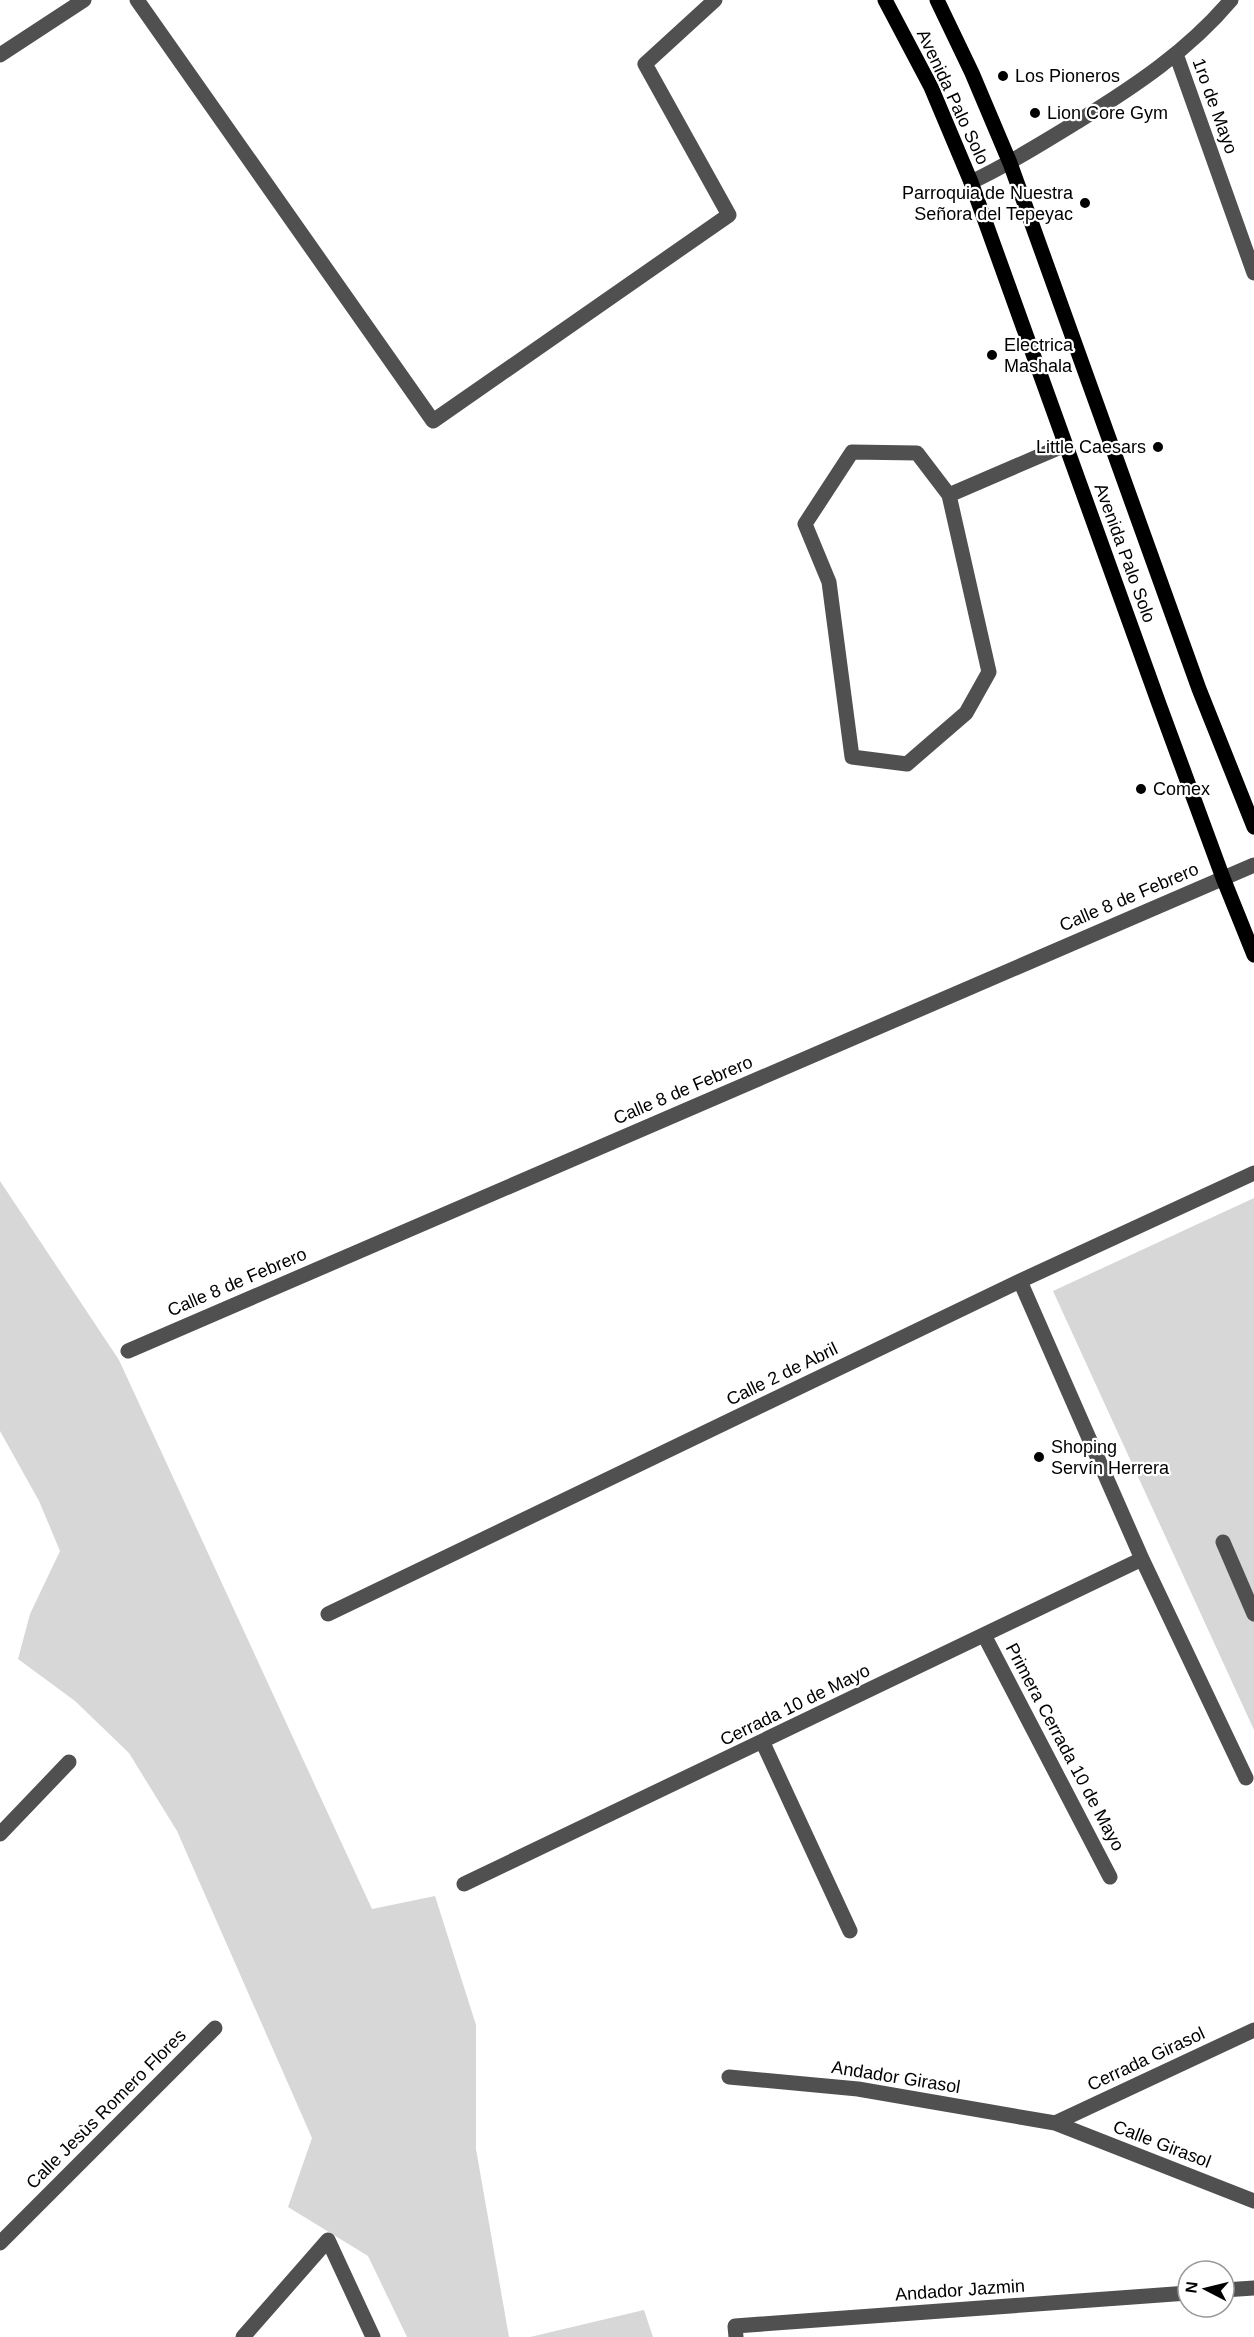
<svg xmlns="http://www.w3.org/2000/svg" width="1254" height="2337" viewBox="0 0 1254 2337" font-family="Arial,sans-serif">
<rect width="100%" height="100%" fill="#fff"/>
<path fill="#d7d7d7" d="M0 1181 119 1360 372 1909 435 1896 476 2025V2149L509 2337H407L368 2256 288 2207 312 2138 177 1831 129 1753 75 1701 18 1659 30 1614 60 1551 39 1501 0 1431Z
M1254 1198V1730L1053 1291Z
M644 2310 653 2337H530Z"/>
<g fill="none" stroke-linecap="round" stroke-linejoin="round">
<path stroke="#505050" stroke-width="15" d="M137 0 433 421 729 215 645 64 715 0
M1176 54 1254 273
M0 55 84 0
M971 182C1009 164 1044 142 1080 120 1135 86 1189 50 1231 0
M852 452 917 453 949 495 989 672 966 713 907 764 852 757 829 582 805 524Z
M949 495 1065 445
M1020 1281 1142 1559 1246 1778
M128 1351 1254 865
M1223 1542 1254 1614
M328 1614 1020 1281 1254 1173
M984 1635 1110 1877
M763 1743 850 1931
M0 1834 69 1762
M464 1884 1142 1559
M729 2077 858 2089 1055 2123 1254 2201
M1055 2123 1254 2030
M0 2243 215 2028
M1224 2290 1254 2288
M243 2337 328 2240 373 2337
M736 2337 735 2326 1188 2293"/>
<path stroke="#000" stroke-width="15" d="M885 0 931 87 971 182 1159 704 1223 878 1254 955
M937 0 972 73 1010 163 1199 689 1254 827"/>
</g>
<g fill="#000" stroke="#fff" stroke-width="2">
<circle cx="1003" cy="76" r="6"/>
<circle cx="1035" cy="113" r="6"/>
<circle cx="1085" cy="203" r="6"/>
<circle cx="992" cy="355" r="6"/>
<circle cx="1158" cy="447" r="6"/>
<circle cx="1141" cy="789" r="6"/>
<circle cx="1039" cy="1457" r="6"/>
</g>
<g text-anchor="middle" stroke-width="4.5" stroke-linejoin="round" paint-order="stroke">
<g font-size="18" fill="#000" stroke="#fff" text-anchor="start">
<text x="1015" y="82">Los Pioneros</text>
<text x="1047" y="119">Lion Core Gym</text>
<text x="1073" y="199" text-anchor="end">Parroquia de Nuestra<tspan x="1073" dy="21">Señora del Tepeyac</tspan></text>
<text x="1004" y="351">Electrica<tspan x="1004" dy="21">Mashala</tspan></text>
<text x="1146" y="453" text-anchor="end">Little Caesars</text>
<text x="1153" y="795">Comex</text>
<text x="1051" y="1453">Shoping<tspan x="1051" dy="21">Servín Herrera</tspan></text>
</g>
<g font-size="18" fill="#000" stroke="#fff">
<text transform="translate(953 97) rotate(65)" y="6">Avenida Palo Solo</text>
<text transform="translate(1215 106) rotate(70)" y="6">1ro de Mayo</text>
<text transform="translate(1125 553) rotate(70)" y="6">Avenida Palo Solo</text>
<text transform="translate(1129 897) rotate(-23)" y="6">Calle 8 de Febrero</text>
<text transform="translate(683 1090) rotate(-23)" y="6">Calle 8 de Febrero</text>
<text transform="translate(237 1282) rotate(-23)" y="6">Calle 8 de Febrero</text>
<text transform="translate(782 1374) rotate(-26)" y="6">Calle 2 de Abril</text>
<text transform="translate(795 1705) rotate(-26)" y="6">Cerrada 10 de Mayo</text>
<text transform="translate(1065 1747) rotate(62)" y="6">Primera Cerrada 10 de Mayo</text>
<text transform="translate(1146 2059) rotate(-25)" y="6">Cerrada Girasol</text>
<text transform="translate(896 2077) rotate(9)" y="6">Andador Girasol</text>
<text transform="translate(106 2109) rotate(-45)" y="6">Calle Jesùs Romero Flores</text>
<text transform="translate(1162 2144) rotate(21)" y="6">Calle Girasol</text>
<text transform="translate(960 2290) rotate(-4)" y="6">Andador Jazmin</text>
</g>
</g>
<g transform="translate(1206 2289) rotate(277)"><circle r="28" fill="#ffffff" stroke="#999999" stroke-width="1.5"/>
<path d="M0-4.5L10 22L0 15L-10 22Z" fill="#000000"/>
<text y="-9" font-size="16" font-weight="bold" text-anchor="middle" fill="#000000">N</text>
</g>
</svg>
